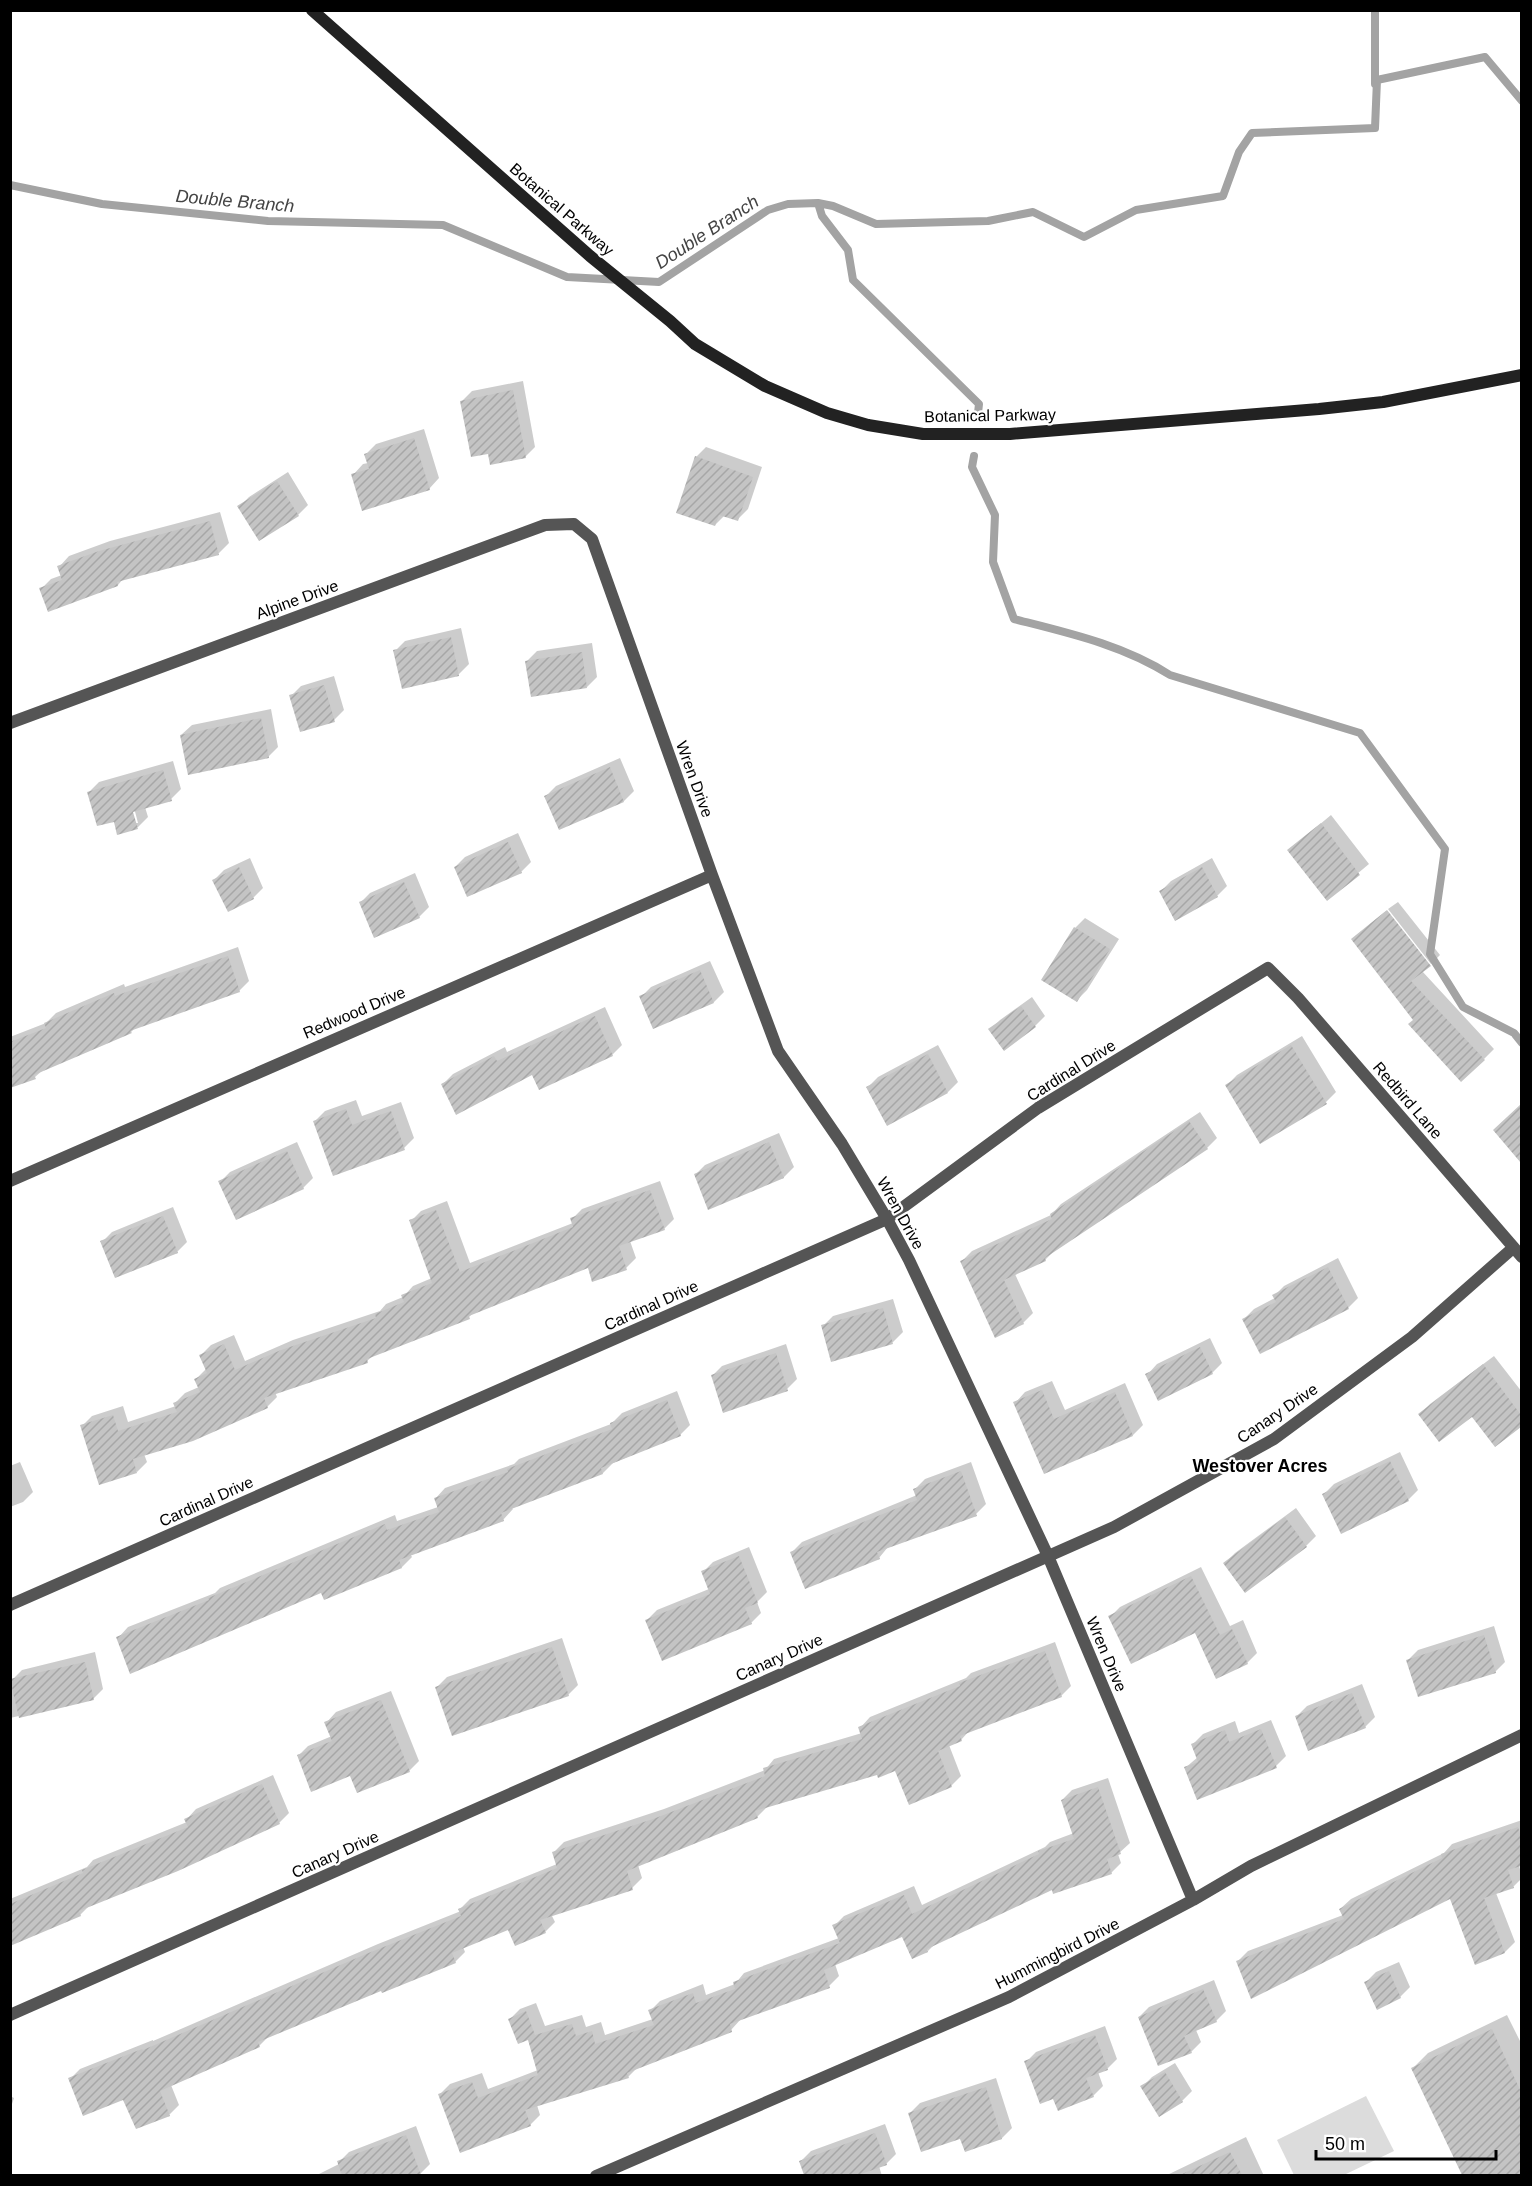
<svg xmlns="http://www.w3.org/2000/svg" width="1532" height="2186" viewBox="0 0 1532 2186" font-family="Helvetica,sans-serif">
<defs>
<pattern id="building-hatch" width="6" height="6" patternUnits="userSpaceOnUse" patternTransform="scale(1.5)"><rect width="6" height="6" fill="#c4c4c4"/><path d="M-1 1l2-2M0 6l6-6M5 7l2-2" fill="none" stroke="#a7a7a7"/></pattern>
</defs>
<rect width="100%" height="100%" fill="#fff"/>
<path fill="#dcdcdc" d="M1366 2096 1394 2151 1344 2175H1294L1277 2140Z"/>
<path fill="#0003" fill-rule="evenodd" d="M523 381 535 447 525 457 489 453 462 401 472 391Z
M424 429 439 478 429 489 353 475 363 464 368 463 366 454 376 444Z
M706 447 762 467 748 509 738 519 725 515 715 525 696 457Z
M288 472 308 505 298 515 260 539 239 507 249 497Z
M220 512 229 543 218 554 123 579 118 585 41 589 51 579 62 575 59 567 69 556 110 541Z
M461 628 469 664 459 674 403 687 395 651 405 641Z
M592 643 597 677 587 687 527 661 537 651Z
M334 676 344 710 334 720 291 696 301 686Z
M271 709 278 747 268 757 181 735 192 725Z
M620 758 634 791 624 801 546 796 556 786Z
M173 761 181 789 171 799 145 807 148 817 138 827 118 833 115 820 89 792 99 782ZM133 804 138 823H135L130 805Z
M1331 815 1369 864 1327 899 1289 850Z
M518 833 531 862 521 872 455 867 465 857Z
M250 858 263 888 253 898 214 880 224 870Z
M1212 858 1227 886 1217 896 1161 891 1171 881Z
M415 873 429 907 419 917 375 936 360 903 370 893Z
M1398 902 1440 955 1431 964 1388 909Z
M1386 911 1422 971 1494 1049 1484 1059 1415 1020 1353 939Z
M1085 918 1119 939 1087 990 1077 1000 1043 980 1075 928Z
M238 947 249 981 239 991 136 1027 131 1032 43 1070 35 1077 10 1087V1037L46 1023 56 1013 124 984 125 987Z
M710 961 724 992 714 1002 641 997 651 987Z
M1032 997 1045 1016 1035 1026 990 1030 1000 1020Z
M605 1007 622 1045 612 1055 533 1073 443 1084 453 1074 505 1047 507 1052Z
M1302 1036 1336 1092 1326 1102 1227 1085 1237 1075Z
M938 1045 958 1082 948 1092 868 1087 878 1077Z
M356 1100 362 1116 401 1102 414 1138 404 1148 315 1121 325 1111Z
M1522 1105V1156L1519 1158 1505 1120Z
M1200 1112 1217 1138 1207 1148 1056 1249 1045 1260 1015 1274 1033 1313 1023 1323 962 1261 972 1251 1051 1215 1061 1204Z
M779 1133 794 1167 784 1177 709 1208 695 1175 705 1165Z
M297 1142 313 1178 303 1188 220 1182 230 1172Z
M660 1181 674 1219 664 1229 630 1241 636 1258 626 1268 588 1266 474 1312 469 1317 374 1355 367 1361 275 1392 277 1397 267 1407 144 1454 147 1462 137 1472 82 1426 92 1416 123 1406 128 1422 176 1406 175 1403 185 1393 199 1387 196 1379 207 1368 201 1355 211 1345 234 1335 245 1361 293 1340 380 1311 386 1304 403 1297 413 1286 432 1278 411 1221 421 1211 447 1201 470 1263 573 1223 572 1219 582 1209Z
M173 1207 187 1242 177 1252 102 1242 112 1232Z
M1338 1258 1358 1298 1348 1308 1244 1319 1254 1309 1275 1298 1274 1296 1284 1286Z
M893 1299 903 1332 893 1342 832 1360 823 1326 833 1316Z
M1210 1338 1222 1363 1212 1373 1147 1375 1157 1364Z
M786 1344 797 1379 787 1389 712 1376 722 1366Z
M1494 1356 1522 1392V1425L1495 1445 1473 1415 1420 1414 1430 1404Z
M1052 1381 1065 1410 1125 1383 1143 1425 1133 1435 1045 1472 1015 1403 1025 1392Z
M677 1391 690 1425 680 1435 613 1463 603 1473 512 1508 513 1509 503 1520 410 1554 412 1557 402 1567 322 1591 118 1638 128 1627 215 1593 220 1588 395 1515 397 1521 438 1507 435 1499 445 1488 514 1464 519 1459 611 1424 622 1413Z
M1400 1452 1418 1490 1408 1500 1324 1494 1334 1484Z
M20 1462 33 1492 23 1502 10 1507V1466Z
M971 1462 986 1504 976 1514 888 1547 879 1558 792 1552 802 1542 917 1495 915 1489 925 1479Z
M1296 1508 1316 1536 1306 1546 1245 1591 1225 1563 1235 1553Z
M749 1547 767 1592 757 1602 761 1613 751 1623 647 1620 657 1610 709 1589 703 1572 713 1562Z
M1201 1567 1230 1626 1243 1620 1257 1653 1247 1663 1196 1631 1110 1617 1120 1607Z
M1494 1626 1505 1662 1495 1672 1408 1660 1418 1650Z
M562 1638 578 1685 568 1695 437 1687 447 1677Z
M1055 1642 1071 1686 1061 1696 970 1730 961 1740 949 1745 961 1776 951 1786 896 1769 878 1773 767 1807 757 1817 638 1865 642 1878 632 1888 551 1914 555 1922 545 1932 509 1928 463 1947 465 1952 455 1962 382 1989 269 2036 259 2046 171 2085 179 2105 169 2115 70 2079 80 2069 153 2040V2041L378 1944 461 1911 460 1909 470 1899 557 1864 554 1852 564 1842 664 1809 765 1770 774 1759 862 1733 860 1728 870 1717 966 1678 971 1673Z
M95 1652 103 1689 93 1699 10 1718 12 1680 22 1670Z
M1362 1684 1375 1717 1365 1727 1297 1716 1307 1706Z
M391 1691 419 1761 409 1771 351 1774 298 1756 308 1746 332 1736 326 1723 336 1712Z
M1271 1720 1286 1756 1276 1766 1185 1768 1198 1757 1193 1744 1203 1734 1235 1721 1239 1733Z
M273 1775 289 1813 279 1823 90 1905 80 1915 10 1944V1899L87 1867 93 1860 187 1822 186 1820 196 1809Z
M1108 1778 1130 1843 1118 1854 1121 1863 1111 1873 1052 1888 936 1943 928 1951 903 1935 835 1964 839 1976 829 1986 741 2019 731 2030 638 2067 628 2077 537 2105 540 2115 530 2125 440 2094 450 2084 482 2073 488 2089 538 2070 529 2038 510 2019 520 2009 536 2003 545 2026 582 2015 586 2027 601 2022 605 2035 653 2019 650 2011 660 2001 703 1984 706 1995 735 1984 744 1973 839 1938 834 1926 844 1916 914 1886 922 1905 1045 1847 1050 1842 1074 1833 1062 1800 1072 1790Z
M1522 1820V1864L1519 1865 1522 1878 1513 1887 1496 1893 1515 1942 1505 1952 1476 1963 1451 1897 1238 1961 1248 1951 1343 1915 1340 1909 1351 1899 1444 1853 1452 1844Z
M1399 1962 1410 1987 1400 1997 1366 1982 1376 1972Z
M1214 1980 1226 2011 1216 2021 1196 2030 1201 2042 1191 2052 1139 2017 1149 2007Z
M1507 2015 1522 2045V2176H1464L1413 2068 1428 2053Z
M1105 2026 1117 2059 1107 2069 1098 2072 1103 2086 1093 2096 1054 2097 1026 2062 1036 2052Z
M1175 2063 1192 2091 1182 2101 1142 2087 1152 2077Z
M996 2078 1012 2128 1002 2138 961 2137 910 2113 920 2103Z
M10 2096 14 2098 10 2110Z
M885 2124 896 2154 886 2164 879 2166 882 2176H806L801 2161 811 2151Z
M416 2126 430 2164 420 2174 415 2176H315L339 2164V2162L349 2152Z
M1246 2137 1264 2176H1165Z"/>
<g fill="none" stroke-linecap="round" stroke-linejoin="round">
<path stroke="#a3a3a3" stroke-width="8" d="M1375 84V10
M1375 128 1377 80 1485 57 1522 101
M10 185 102 204 268 221 443 225 567 277 659 282 768 210 788 204 818 203 833 206 876 224 988 221 1033 212 1084 237 1136 210 1223 196 1239 152 1252 133 1375 128
M818 203 822 216 848 250 853 280 979 404 978 413
M974 456 972 467 995 515 993 562 1014 619C1069 633 1123 645 1170 675L1360 733 1445 849 1430 954 1463 1007 1514 1033 1522 1043"/>
</g>
<path fill="url(#building-hatch)" d="M513 390 526 458 490 465 488 454 471 457 460 401Z
M414 438 430 490 362 511 351 474 369 469 364 454Z
M695 456 753 477 738 521 719 515 715 526 676 513Z
M277 481 299 516 259 541 237 506Z
M210 521 219 555 117 582 118 586 48 612 39 588 62 580 57 566 99 551Z
M451 637 459 676 402 689 393 650Z
M582 652 587 688 531 697 525 661Z
M324 685 335 722 300 732 289 695Z
M261 718 269 758 188 775 180 735Z
M610 767 624 802 559 830 544 796Z
M163 770 172 801 133 812 138 829 117 835 114 822 97 826 87 792Z
M1321 823 1360 875 1327 901 1287 850Z
M508 842 522 873 467 897 454 867Z
M239 867 254 899 228 912 212 880Z
M1202 867 1218 897 1175 921 1159 891Z
M404 882 420 918 374 938 359 902Z
M1387 910 1431 966 1411 981 1485 1060 1461 1082 1408 1024 1413 1020 1351 939Z
M1074 927 1110 949 1077 1002 1041 980Z
M228 956 240 992 130 1031 132 1033 34 1075 36 1079 10 1088V1042L46 1028 44 1023 114 993 115 996Z
M700 970 714 1003 653 1029 639 996Z
M1021 1006 1036 1027 1004 1051 988 1029Z
M595 1016 613 1056 539 1090 532 1075 456 1115 441 1084 494 1056 497 1061Z
M1291 1045 1327 1104 1260 1144 1225 1085Z
M928 1054 948 1093 887 1126 866 1087Z
M1521 1104V1163L1493 1130Z
M346 1109 352 1125 391 1111 405 1150 333 1176 313 1121Z
M1189 1121 1208 1149 1045 1258 1046 1261 1004 1280 1024 1324 995 1338 960 1261 1052 1219 1050 1214Z
M769 1142 784 1178 708 1210 694 1174Z
M287 1151 304 1189 236 1220 218 1181Z
M650 1190 665 1230 619 1246 627 1270 592 1282 588 1268 469 1316 470 1319 367 1359 368 1363 264 1398 268 1408 193 1441 133 1459 137 1473 99 1485 80 1425 113 1415 118 1431 177 1412 173 1403 200 1392 194 1379 207 1373 199 1355 224 1344 235 1370 281 1350 376 1318 375 1314 404 1302 401 1295 432 1283 409 1220 436 1210 460 1272 573 1227 570 1218Z
M163 1216 178 1253 115 1278 100 1241Z
M1328 1267 1349 1309 1260 1354 1242 1319 1276 1302 1272 1295Z
M883 1308 893 1344 831 1362 821 1325Z
M1200 1347 1213 1374 1158 1401 1145 1374Z
M776 1353 788 1391 723 1413 711 1375Z
M1483 1364 1521 1415V1427L1495 1447 1472 1417 1439 1442 1418 1414Z
M1042 1390 1054 1419 1115 1392 1133 1436 1044 1474 1013 1402Z
M667 1400 681 1436 601 1468 603 1474 501 1513 504 1521 399 1560 402 1568 324 1600 321 1593 130 1674 116 1637 209 1600 208 1598 385 1524 387 1530 439 1512 434 1498 508 1472 507 1469 612 1429 610 1423Z
M1390 1461 1409 1501 1341 1534 1322 1494Z
M961 1471 977 1516 877 1552 880 1559 805 1589 790 1552 917 1500 913 1489Z
M1285 1517 1307 1547 1245 1593 1223 1563Z
M739 1556 758 1603 745 1608 752 1624 662 1661 645 1620 710 1594 701 1571Z
M1191 1576 1220 1635 1232 1629 1248 1664 1216 1679 1195 1633 1131 1664 1108 1616Z
M1484 1635 1496 1673 1418 1697 1406 1660Z
M552 1647 569 1696 452 1736 435 1687Z
M1045 1651 1062 1697 960 1736 962 1741 938 1751 952 1787 909 1805 895 1771 878 1778 877 1775 755 1811 758 1818 627 1871 633 1890 540 1920 546 1933 515 1946 508 1930 452 1953 456 1963 382 1993 381 1991 258 2042 260 2047 160 2091 170 2116 136 2129 123 2100 83 2116 68 2078 142 2049 143 2050 366 1954 461 1916 458 1909 557 1868 552 1852 653 1819 765 1776 763 1768 862 1739 858 1727 960 1686 959 1683Z
M85 1662 94 1700 19 1718 10 1679Z
M1352 1693 1366 1728 1308 1751 1295 1716Z
M381 1700 410 1772 357 1793 350 1776 311 1792 297 1755 332 1741 324 1722Z
M1261 1729 1277 1768 1197 1800 1184 1767 1198 1762 1191 1744 1225 1730 1229 1742Z
M262 1784 280 1824 178 1871 79 1911 81 1916 10 1946V1904L83 1873 82 1870 188 1827 184 1819Z
M1098 1787 1121 1854 1107 1859 1112 1874 1053 1894 1052 1890 927 1949 928 1952 912 1959 902 1937 824 1970 830 1988 730 2024 732 2032 627 2073 629 2078 525 2110 531 2126 460 2153 438 2094 472 2082 478 2098 538 2075 528 2040 518 2044 508 2019 526 2011 535 2035 572 2024 576 2036 592 2031 595 2044 654 2025 648 2010 693 1993 696 2003 735 1989 733 1982 840 1943 832 1925 904 1895 912 1914 1039 1854 1038 1851 1074 1839 1061 1800Z
M1518 1827 1521 1837V1866L1508 1870 1514 1888 1484 1898 1505 1953 1475 1965 1450 1899 1251 1999 1236 1961 1344 1919 1339 1909 1442 1858 1441 1854Z
M1389 1971 1401 1998 1377 2010 1364 1982Z
M1203 1989 1217 2022 1184 2036 1192 2053 1158 2066 1138 2017Z
M1492 2029 1521 2092V2175H1462L1411 2068Z
M1095 2035 1108 2070 1086 2078 1094 2097 1058 2111 1053 2099 1040 2104 1024 2061Z
M1165 2072 1183 2102 1159 2117 1140 2086Z
M986 2087 1002 2139 965 2152 960 2139 921 2152 908 2113Z
M875 2133 887 2165 858 2175H804L799 2161Z
M406 2135 421 2175H342L337 2161Z
M1230 2152 1242 2175H1180Z"/>
<g fill="none" stroke-linecap="round" stroke-linejoin="round">
<path stroke="#555" stroke-width="12" d="M10 723 545 525 574 524 592 539 712 875 778 1051 842 1144 887 1219 909 1260 1048 1556 1193 1900
M10 1181 712 875
M10 1605 887 1219 1038 1108 1268 968 1298 998 1522 1257
M10 2015 1114 1527 1274 1439 1412 1337 1513 1248
M596 2176 1009 1997 1193 1900 1251 1866 1522 1735"/>
<path stroke="#222" stroke-width="12" d="M312 10 590 256 670 321 695 344 765 386 827 413 868 425 923 434H1010L1319 409 1383 402 1522 375"/>
</g>
<g text-anchor="middle" stroke-width="4.5" stroke-linejoin="round" paint-order="stroke">
<g font-size="16" fill="#000" stroke="#fff">
<text transform="translate(562 209) rotate(41)" y="6">Botanical Parkway</text>
<text transform="translate(990 415) rotate(-1)" y="6">Botanical Parkway</text>
<text transform="translate(297 599) rotate(-20)" y="6">Alpine Drive</text>
<text transform="translate(695 779) rotate(70)" y="6">Wren Drive</text>
<text transform="translate(354 1012) rotate(-23)" y="6">Redwood Drive</text>
<text transform="translate(1071 1070) rotate(-32)" y="6">Cardinal Drive</text>
<text transform="translate(1408 1100) rotate(49)" y="6">Redbird Lane</text>
<text transform="translate(901 1213) rotate(61)" y="6">Wren Drive</text>
<text transform="translate(651 1305) rotate(-24)" y="6">Cardinal Drive</text>
<text transform="translate(1277 1413) rotate(-34)" y="6">Canary Drive</text>
<text transform="translate(206 1501) rotate(-24)" y="6">Cardinal Drive</text>
<text transform="translate(1107 1654) rotate(67)" y="6">Wren Drive</text>
<text transform="translate(779 1657) rotate(-24)" y="6">Canary Drive</text>
<text transform="translate(335 1854) rotate(-24)" y="6">Canary Drive</text>
<text transform="translate(1057 1953) rotate(-27)" y="6">Hummingbird Drive</text>
</g>
<g font-size="18" font-style="italic" fill="#444" stroke="#fff">
<text transform="translate(235 201) rotate(5)" y="6">Double Branch</text>
<text transform="translate(707 232) rotate(-33)" y="6">Double Branch</text>
</g>
<g font-size="18" font-weight="bold" fill="#000" stroke="#fff">
<text x="1260" y="1472">Westover Acres</text>
</g>
</g>
<rect width="1532" height="2186" fill="none" stroke="#000000" stroke-width="24"/>
<path d="M1316 2150v9h180v-9" fill="none" stroke="#000000" stroke-width="3"/>
<text x="1325" y="2150" font-size="18" fill="#000000" stroke="#ffffff" stroke-width="4.5" paint-order="stroke">50 m</text>
</svg>
